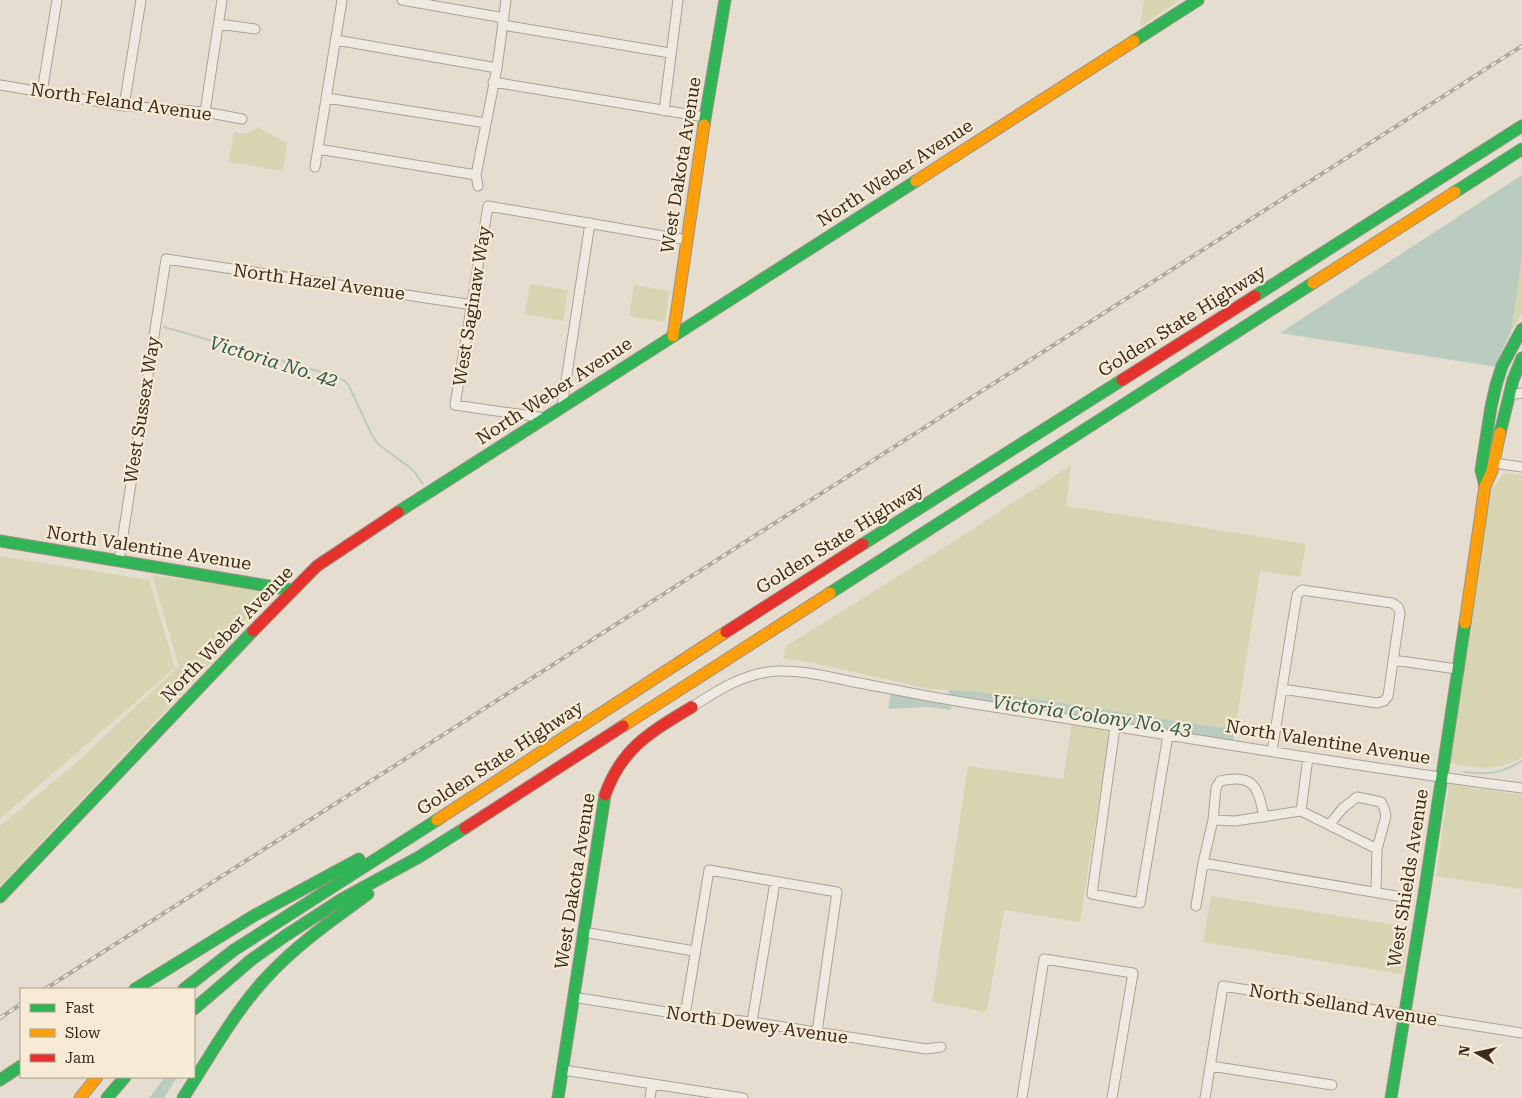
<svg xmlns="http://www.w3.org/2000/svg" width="1522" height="1098" viewBox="0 0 1522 1098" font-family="'Roboto Serif',serif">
<rect width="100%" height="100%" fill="#e5ddcf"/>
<path fill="#d7d5b1" d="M1144 0H1180L1140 27Z
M257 127 287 143 283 171 229 162 234 131C243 136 251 134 257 127Z
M1522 256V313L1511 332Z
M530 284 568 290 563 321 525 314Z
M634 285 669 291 665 322 629 316Z
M1071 465 1066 506 1306 544 1300 577 1260 571 1235 730 1036 699 970 691 929 689 809 662 783 658 786 646 953 542Z
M1504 473 1522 475V757C1495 773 1475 768 1446 762L1476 571 1492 489Z
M0 556 149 580 175 668 0 819Z
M152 575 266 590 274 596 0 886V826L77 762 179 666Z
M1072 723 1102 728 1109 734 1080 922 1004 910 987 1012 932 1002 968 766 1063 779Z
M1449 784 1522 795V889L1436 876Z
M1211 896 1409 927 1402 974 1203 942Z"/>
<path fill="#bacbc0" d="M1522 175V257L1511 332 1501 353 1497 367 1280 333Z
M949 690 970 691 1036 699 1235 730 1233 742 948 697Z
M891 694 952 704 951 710 930 707 888 709Z
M165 1077H177L164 1098H149Z"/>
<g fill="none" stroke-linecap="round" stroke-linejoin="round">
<path stroke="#bacbc0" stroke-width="2" d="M164 327 328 374 345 381 349 386 372 435 378 444 413 470 423 484
M1464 772C1491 775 1498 774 1522 761"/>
<defs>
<path id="street" d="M402 0 504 18
M219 24 255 29
M503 25 670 53
M336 40 497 68
M493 82 705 117
M0 85 124 106 205 112 242 119
M42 92 57 0
M327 98 486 123
M124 106 141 0
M664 111 678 0
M205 112 222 0
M318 149 476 175
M315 167 342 0
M478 186 476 175 497 68 506 0
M1509 393 1516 394 1522 393
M562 407 590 223
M545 418 455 405 488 206 687 240
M1494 463 1522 467
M119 561 166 259 473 305
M1393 660 1457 669
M692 707C718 690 744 673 777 671 801 670 825 676 849 681 886 688 924 696 962 702 1148 731 1335 764 1522 788
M1115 727 1092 894 1140 903 1168 735
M1272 751 1297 595 1302 590 1392 603 1398 607 1400 613 1388 696 1384 701 1377 703 1282 689
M1301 811 1308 757
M1213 820 1235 821 1301 811 1377 849
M1329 825 1343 808 1357 797 1381 802 1384 808 1386 816 1377 849 1376 891
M1203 863 1402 897
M1196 906 1203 863 1213 820 1216 788 1220 781C1254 773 1258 787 1264 817
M583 932 694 951
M573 997 685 1015 752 1022 926 1049 941 1047
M685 1015 709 870 837 892 817 1032
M752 1022 775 882
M1211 1066 1332 1085
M563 1070 743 1098
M650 1098 652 1085
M1022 1098 1044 959 1133 973 1112 1098
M1205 1098 1223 986 1522 1033"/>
<path id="fast" d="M1134 41 1198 0
M704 125 725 0
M1455 192 1522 149
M1255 296 1522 126
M1500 433 1513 380 1522 358
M1485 486 1481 470 1491 407 1496 385 1502 366 1522 329
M398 512 916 181
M0 541 292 590
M863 544 1122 380
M830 593 1313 283
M0 897 253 631
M135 989 255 915 359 859
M184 989 234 950 437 820
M194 1009 251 960 285 936 342 899 419 857 465 828
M0 1080 21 1066
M107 1098 125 1077
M183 1098C209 1058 233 1014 265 979 295 946 332 920 368 894
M558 1098 605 795
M1391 1098 1424 895 1465 623"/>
<path id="slow" d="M916 181 1134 41
M1313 283 1455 192
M673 336 704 125
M1465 623 1485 486 1492 471 1500 433
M623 726 830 593
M437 820 726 632
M80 1098 97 1077"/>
<path id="jam" d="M1122 380 1255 296
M253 631 317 566 398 512
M726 632 863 544
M605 795C622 747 651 732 692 707
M465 828 623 726"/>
</defs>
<use href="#street" stroke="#aba297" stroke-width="11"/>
<use href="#fast" stroke="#9a9288" stroke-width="13"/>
<use href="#slow" stroke="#9a9288" stroke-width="13"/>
<use href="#jam" stroke="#9a9288" stroke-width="13"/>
<use href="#street" stroke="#eee9e1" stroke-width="9"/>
<use href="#fast" stroke="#30b455" stroke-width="11"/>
<use href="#slow" stroke="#ff9f0a" stroke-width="11"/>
<use href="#jam" stroke="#e5322d" stroke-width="11"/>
<defs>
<path id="rail" d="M45 989 1522 46
M0 1018 21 1004"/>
</defs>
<use href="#rail" stroke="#aea8a1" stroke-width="4"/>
<use href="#rail" stroke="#f7ebd5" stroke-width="2" stroke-dasharray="5.5" stroke-linecap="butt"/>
</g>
<g text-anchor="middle" stroke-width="4.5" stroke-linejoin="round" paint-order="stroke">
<g font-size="18" fill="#3b2b1f" stroke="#f7ebd5">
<text transform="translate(121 102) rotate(8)" y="6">North Feland Avenue</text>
<text transform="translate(681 165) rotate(-81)" y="6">West Dakota Avenue</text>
<text transform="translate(895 173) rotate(-33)" y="6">North Weber Avenue</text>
<text transform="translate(319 282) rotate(8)" y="6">North Hazel Avenue</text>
<text transform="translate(472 306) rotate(-81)" y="6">West Saginaw Way</text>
<text transform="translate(1182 321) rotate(-32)" y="6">Golden State Highway</text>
<text transform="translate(554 391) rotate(-33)" y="6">North Weber Avenue</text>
<text transform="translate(142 410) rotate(-81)" y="6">West Sussex Way</text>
<text transform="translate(840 538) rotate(-32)" y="6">Golden State Highway</text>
<text transform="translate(149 548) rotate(9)" y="6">North Valentine Avenue</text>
<text transform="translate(227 634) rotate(-46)" y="6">North Weber Avenue</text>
<text transform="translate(1328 742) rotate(9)" y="6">North Valentine Avenue</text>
<text transform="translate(500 758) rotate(-33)" y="6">Golden State Highway</text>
<text transform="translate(1408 878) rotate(-81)" y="6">West Shields Avenue</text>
<text transform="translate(575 881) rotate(-81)" y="6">West Dakota Avenue</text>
<text transform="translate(1343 1005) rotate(9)" y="6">North Selland Avenue</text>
<text transform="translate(757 1025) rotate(8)" y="6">North Dewey Avenue</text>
</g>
<g font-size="19" font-style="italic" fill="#2e5b55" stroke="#f7ebd5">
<text transform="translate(274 361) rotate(17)" y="7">Victoria No. 42</text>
<text transform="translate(1092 715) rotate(8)" y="7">Victoria Colony No. 43</text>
</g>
</g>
<rect x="20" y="988" width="175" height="90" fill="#f7ebd5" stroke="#ac9e8c"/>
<rect x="30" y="1004" width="25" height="8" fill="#30b455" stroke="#ac9e8c"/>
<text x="65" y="1013" font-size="15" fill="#3b2b1f">Fast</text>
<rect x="30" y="1029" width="25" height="8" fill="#ff9f0a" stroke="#ac9e8c"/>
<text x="65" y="1038" font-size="15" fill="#3b2b1f">Slow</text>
<rect x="30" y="1054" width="25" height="8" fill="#e5322d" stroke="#ac9e8c"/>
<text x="65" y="1063" font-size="15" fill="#3b2b1f">Jam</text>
<g transform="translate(1477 1053) rotate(279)" stroke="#f7ebd5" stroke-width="4" paint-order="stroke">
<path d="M0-4L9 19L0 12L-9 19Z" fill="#3b2b1f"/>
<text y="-8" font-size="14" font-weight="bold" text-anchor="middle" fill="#3b2b1f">N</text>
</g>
</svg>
